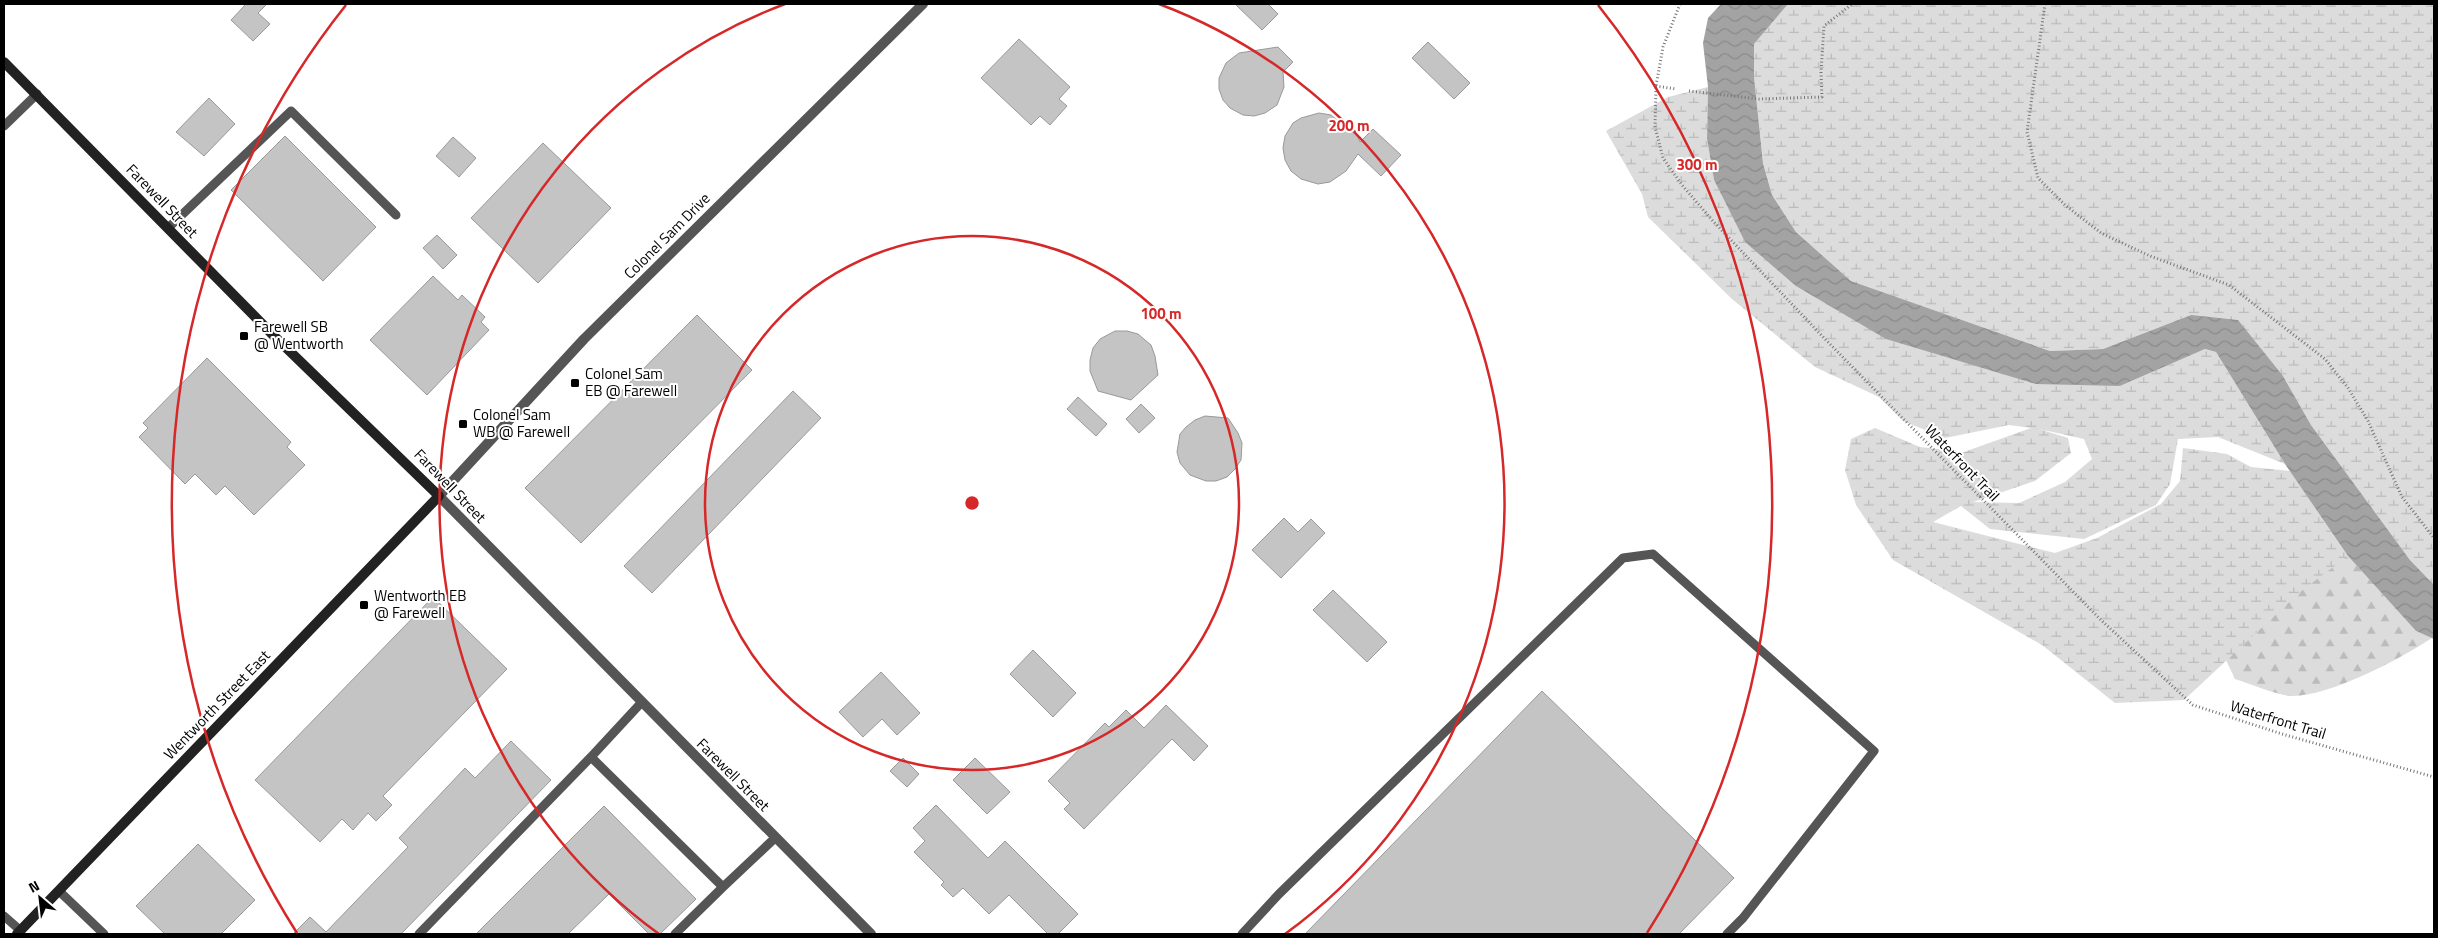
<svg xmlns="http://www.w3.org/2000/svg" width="2438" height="938" viewBox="0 0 2438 938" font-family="'Titillium Web',sans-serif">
<defs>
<pattern id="forest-firs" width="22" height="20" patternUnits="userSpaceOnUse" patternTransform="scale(1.25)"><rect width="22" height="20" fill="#dcdcdc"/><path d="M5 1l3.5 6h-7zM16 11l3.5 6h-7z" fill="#bbb"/></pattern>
<pattern id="wetland-marsh" width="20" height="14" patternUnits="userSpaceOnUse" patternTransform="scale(1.25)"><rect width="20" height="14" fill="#dcdcdc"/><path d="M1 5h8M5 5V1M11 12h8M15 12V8" fill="none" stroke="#bbb"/></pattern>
<pattern id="water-waves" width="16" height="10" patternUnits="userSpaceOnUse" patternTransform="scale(1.25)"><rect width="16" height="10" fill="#a3a3a3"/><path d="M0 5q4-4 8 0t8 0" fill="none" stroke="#8b8b8b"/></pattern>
</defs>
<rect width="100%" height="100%" fill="#fff"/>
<path fill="url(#forest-firs)" d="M2348 556 2416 631 2432 638C2400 659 2329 697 2291 696 2276 695 2251 684 2235 679L2225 658 2241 614Z"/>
<path fill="url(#wetland-marsh)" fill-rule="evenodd" d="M1788 4H2434V585L2410 560 2311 425 2283 376 2191 315 2103 349 2050 351 1851 281 1796 232 1772 195 1763 162 1754 77V44Z
M1708 87 1707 139 1714 180 1745 242 2120 386 2205 349 2216 352 2285 464 2218 437 2178 439 2170 484 2156 505 2084 539 1990 529 1961 506 1933 522 2055 553 2097 538 2161 504 2180 481 2183 448 2227 454 2251 467 2290 471 2348 556 2300 592 2184 700 2115 703 2042 645 1893 560 1856 505 1845 470 1851 439 1875 428 1920 447 1964 452 2031 428 2009 425 1945 438 1903 421 1879 397 1815 367 1732 299 1648 217 1642 194 1606 131 1668 97ZM2039 429 2084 439 2092 459 2065 482 2019 503 1973 502 2035 481 2071 453 2068 438Z"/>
<path fill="url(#water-waves)" d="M1721 4H1788L1754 44V77L1763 163 1772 195 1796 232 1851 281 2050 351 2103 349 2191 315 2238 320 2283 376 2311 425 2410 560 2434 585V639L2416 631 2348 556 2285 464 2216 352 2205 349 2120 386 2036 384 1886 339 1796 286 1745 242 1714 180 1707 139 1708 87 1703 43 1708 18Z"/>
<path fill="#c4c4c4" stroke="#999" d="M246 4H267L258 13 270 24 253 41 231 20Z
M1235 4H1268L1278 14 1262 30Z
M1019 39 1070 87 1059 99 1067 106 1050 125 1040 116 1031 125 981 78Z
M1428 42 1470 83 1454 99 1412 58Z
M1278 47 1293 62 1283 72 1284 87 1277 105 1265 113 1254 116 1243 115 1230 108 1223 100 1219 89V78L1226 63 1239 53Z
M209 98 235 124 204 156 176 132Z
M1319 113 1331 115 1352 132 1355 130 1360 142 1373 129 1401 155 1381 176 1358 154 1346 171 1330 182 1318 184 1301 179 1291 171 1285 160 1283 148 1285 136 1293 123 1301 118Z
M285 136 376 227 323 281 231 190Z
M453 137 476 158 459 177 436 156Z
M543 143 611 208 538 283 471 218Z
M437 235 457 255 443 269 423 248Z
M433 276 458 300 462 295 485 317 481 322 489 330 427 395 370 340Z
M697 315 752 370 581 543 525 488Z
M1115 331H1127L1138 334 1151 345 1155 356 1158 375 1131 400 1098 391 1090 371V360L1093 348 1100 339Z
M207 358 291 442 287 447 305 465 254 515 225 486 216 495 195 474 185 484 139 437 148 428 143 423Z
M793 391 821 418 652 593 624 566Z
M1078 397 1107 424 1096 436 1067 409Z
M1141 404 1155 418 1139 433 1126 419Z
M1205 416 1228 418 1238 433 1242 443 1241 460 1235 469 1227 477 1216 481H1206L1190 475 1180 463 1177 452 1180 434 1186 427 1195 420Z
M1284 518 1298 532 1311 519 1325 533 1281 578 1252 550Z
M1333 590 1387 642 1367 662 1313 610Z
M433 597 507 669 383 796 392 805 376 821 368 813 353 830 342 819 320 842 255 780Z
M1033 650 1076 693 1053 717 1010 674Z
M881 672 920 713 897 735 882 719 863 737 839 712Z
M1542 691 1734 878 1679 934H1305Z
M1166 705 1208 746 1194 761 1172 739 1084 829 1064 809 1070 803 1048 781 1105 723 1109 727 1126 710 1144 728Z
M511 741 551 780 401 934H293L310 917 326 932 408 847 399 838 465 768 475 778Z
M903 758 919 774 907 787 890 771Z
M975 758 1010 792 987 814 953 780Z
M936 805 988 858 1005 841 1078 914 1058 934H1048L1009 895 989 914 963 888 953 897 941 885 944 882 914 852 925 841 913 828Z
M604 806 696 899 660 934H649L609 894 568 934H476Z
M198 844 255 900 221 934H165L136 906Z"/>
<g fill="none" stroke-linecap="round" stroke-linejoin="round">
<path stroke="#777" stroke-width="3" stroke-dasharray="1 2.5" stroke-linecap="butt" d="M1680 4 1663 47 1656 86 1655 127 1663 158 1682 185 1712 220 1825 339 2101 620 2193 705 2282 734 2434 777
M2045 4 2027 132 2038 178 2065 205 2101 233 2150 256 2229 285 2325 359 2348 388 2368 421 2402 497 2434 538
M1656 86 1676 89
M1689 91 1759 99 1822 97 1821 72 1824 26 1852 4
M1980 497 1988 489"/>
<path stroke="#555" stroke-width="9" d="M4 126 37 94
M168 228 291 111 396 215
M641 703 591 757 723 887 775 838
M59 891 104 934
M4 916 21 931
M419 934 591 757
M675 934 723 887
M1242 934 1279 894 1623 558 1653 554 1874 751 1743 918 1727 934"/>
<path stroke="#555" stroke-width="10" d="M871 934 439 496 584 339 923 4"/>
<path stroke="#222" stroke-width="10" d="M4 62 273 335 439 496 17 934"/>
</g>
<g fill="none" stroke="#d62828" stroke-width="2.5">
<circle cx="972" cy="503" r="267"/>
<path d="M659 934A533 533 0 0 1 785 4M1159 4A533 533 0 0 1 1285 934"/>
<path d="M297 933A800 800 0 0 1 346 5M1598 5A800 800 0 0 1 1647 933"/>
</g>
<g fill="#000" stroke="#fff" stroke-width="2">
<rect x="239" y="331" width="10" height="10" rx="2.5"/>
<rect x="570" y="378" width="10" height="10" rx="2.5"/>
<rect x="458" y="419" width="10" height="10" rx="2.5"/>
<rect x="359" y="600" width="10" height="10" rx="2.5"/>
</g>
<g text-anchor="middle" stroke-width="4" stroke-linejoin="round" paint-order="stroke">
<g font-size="15" fill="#000" stroke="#fff">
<text transform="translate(162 201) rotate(46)" y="5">Farewell Street</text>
<text transform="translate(667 236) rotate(-45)" y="5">Colonel Sam Drive</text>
<text transform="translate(1962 463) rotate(46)" y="5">Waterfront Trail</text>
<text transform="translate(450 486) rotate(46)" y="5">Farewell Street</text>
<text transform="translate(217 705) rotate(-46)" y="5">Wentworth Street East</text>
<text transform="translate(2278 720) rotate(17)" y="5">Waterfront Trail</text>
<text transform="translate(733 775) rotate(45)" y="5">Farewell Street</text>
</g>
<g font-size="15" fill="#000" stroke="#fff" text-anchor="start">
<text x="254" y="332">Farewell SB<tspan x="254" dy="17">@ Wentworth</tspan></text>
<text x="585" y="379">Colonel Sam<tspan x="585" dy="17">EB @ Farewell</tspan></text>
<text x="473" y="420">Colonel Sam<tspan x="473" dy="17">WB @ Farewell</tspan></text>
<text x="374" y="601">Wentworth EB<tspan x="374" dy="17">@ Farewell</tspan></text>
</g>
</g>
<circle cx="972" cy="503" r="8" fill="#d62828" stroke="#fff" stroke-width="2.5"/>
<g font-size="15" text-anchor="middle" font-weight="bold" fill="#d62828" stroke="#fff" stroke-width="4" stroke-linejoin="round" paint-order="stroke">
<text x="1349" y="131">200 m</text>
<text x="1697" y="170">300 m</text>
<text x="1161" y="319">100 m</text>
</g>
<rect width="2438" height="938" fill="none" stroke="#000000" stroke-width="10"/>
<g transform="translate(40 898) rotate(332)" stroke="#ffffff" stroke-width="4" paint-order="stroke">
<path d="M0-4L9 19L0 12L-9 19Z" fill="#000000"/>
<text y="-8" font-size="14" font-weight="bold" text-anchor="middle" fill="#000000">N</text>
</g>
</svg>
